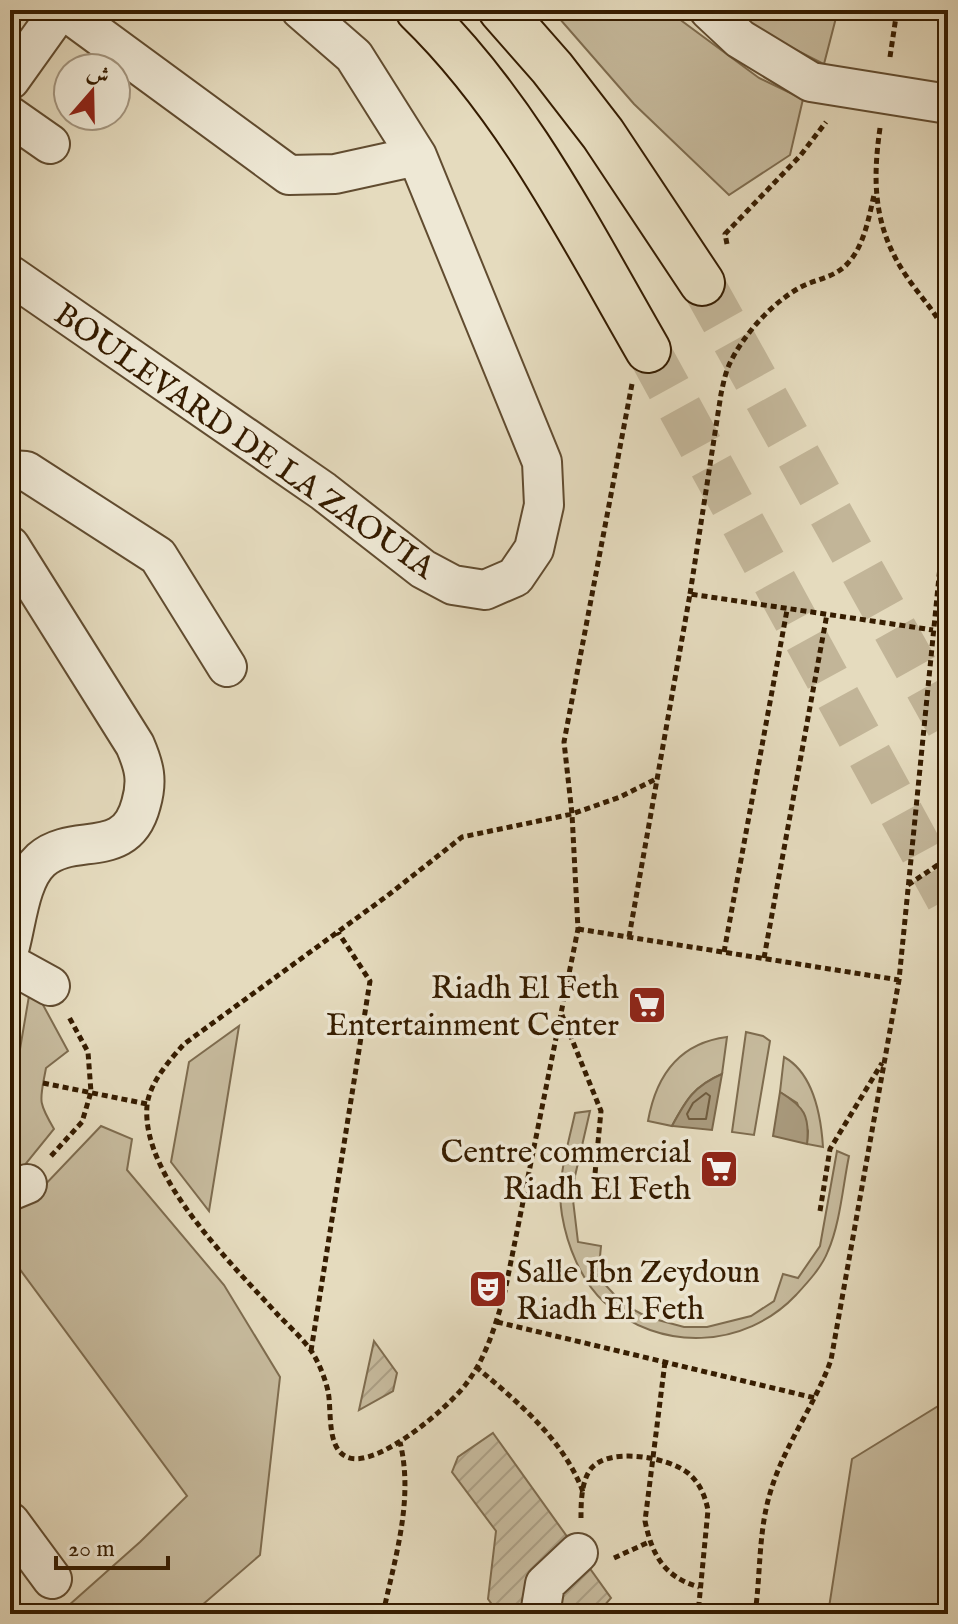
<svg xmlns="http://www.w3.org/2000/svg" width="958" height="1624" viewBox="0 0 958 1624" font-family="'IM FELL English',Amiri,serif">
<defs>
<pattern id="garden-furrows" width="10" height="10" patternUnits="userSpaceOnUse" patternTransform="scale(2)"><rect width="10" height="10" fill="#c7bb9e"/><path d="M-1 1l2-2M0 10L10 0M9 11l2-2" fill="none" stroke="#aca086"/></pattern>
</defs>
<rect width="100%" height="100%" fill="#e5dbbe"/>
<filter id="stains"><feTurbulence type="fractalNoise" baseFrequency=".0025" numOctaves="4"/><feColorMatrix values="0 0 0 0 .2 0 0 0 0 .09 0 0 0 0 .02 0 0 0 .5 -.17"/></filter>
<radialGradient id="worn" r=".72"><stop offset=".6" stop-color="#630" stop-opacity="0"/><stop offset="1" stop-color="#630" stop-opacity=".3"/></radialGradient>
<path fill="#c7bb9e" stroke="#7e6c4f" stroke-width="2" d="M552 10H667L759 78 803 99 790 155 729 195 634 104Z
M733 10H838L824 64C792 48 761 33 733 10Z
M30 990 42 1003 68 1051 46 1068C40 1101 37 1100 54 1129L24 1166 10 1173V1108Z
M239 1026 209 1211 171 1162 189 1062Z
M746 1032 763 1036 770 1041 754 1135 732 1132Z
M727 1037 722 1074C694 1086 686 1100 672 1126L648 1121C656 1076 679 1043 727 1037Z
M784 1057C813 1073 821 1116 823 1147L807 1144 808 1131 797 1103 780 1092Z
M590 1111 575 1176 573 1200 578 1242 601 1246 598 1277 623 1304 647 1317 684 1327H707L751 1316 774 1301 783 1274 798 1278 820 1246 837 1151 849 1156C843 1185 840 1224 828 1251 822 1267 808 1282 796 1295 745 1349 659 1353 604 1302 581 1281 567 1245 562 1215 556 1181 568 1146 575 1113Z
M101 1126 132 1139 127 1170 224 1285 280 1377 260 1555 201 1606 199 1614H59L140 1542 187 1496 13 1260 10 1261V1206L41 1189Z
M948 1400V1614H828L852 1459Z"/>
<path fill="url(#garden-furrows)" stroke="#7e6c4f" stroke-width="2" d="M374 1341 397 1373 393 1391 359 1410Z
M493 1433 611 1598 597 1614H499L488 1599 496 1531 452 1472 458 1457Z"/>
<path fill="#a99a7d" stroke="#7b684b" stroke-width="2" d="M722 1074 712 1130 672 1126C686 1100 694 1086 722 1074Z
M780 1092C804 1107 810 1115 807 1144L773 1136Z"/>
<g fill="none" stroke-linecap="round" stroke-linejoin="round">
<path stroke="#6f5b3e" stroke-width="2" d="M706 1093 710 1096 706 1119H689L687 1114 693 1103Z"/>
<path stroke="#c2b598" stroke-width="44" stroke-dasharray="44 22" stroke-linecap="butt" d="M702 283 948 725
M648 350 948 899"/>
<defs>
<path id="minor" d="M64 10 289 175 335 174 417 156
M709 10 740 39 811 82 948 104
M10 80 60 10
M10 116 50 144
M10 275 323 491 423 569 453 585 485 590 515 577 534 549 544 505 542 462 417 156 354 56 301 10
M10 470 26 471 158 556 227 667
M10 546 135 745C144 766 148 780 141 804 126 862 74 831 41 860 20 879 17 920 10 946
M10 964 50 986
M10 1191 27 1184
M10 1522 52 1579
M540 1614 545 1584 578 1553"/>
<path id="major" d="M418 10C517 106 580 232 648 350
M501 10 552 68 603 134 702 283"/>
</defs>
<use href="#minor" stroke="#614c30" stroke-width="42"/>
<use href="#major" stroke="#351c00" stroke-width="48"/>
<path stroke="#351c00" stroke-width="5" stroke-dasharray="6 4" stroke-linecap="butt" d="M890 57 897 10
M880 128C872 184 874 229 907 277 921 298 939 315 948 339
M727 244 725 234 800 156 826 122
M632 384 564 742 572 814 578 929 504 1296C495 1326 486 1358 466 1384 449 1407 376 1470 347 1457 326 1448 332 1410 328 1391 325 1378 319 1363 312 1352 303 1339 290 1327 279 1316 234 1266 141 1177 147 1106 149 1083 170 1060 184 1044L387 896 462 837 572 814 620 797 658 778
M690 594 721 394C723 385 725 374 729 365 743 335 771 304 799 288 815 279 835 278 848 263 864 246 869 217 874 195
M908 885 948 858
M578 929 899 980
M629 937 690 594 933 630
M724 952 787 610
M764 958 827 614
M562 1015 601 1111 595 1174
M43 1083 147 1104
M51 1156 82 1122 91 1092 88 1052 69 1017
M820 1211 830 1149 882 1063
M497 1322 815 1398
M311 1351 370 981 338 932
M665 1362 645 1521C652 1555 664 1577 699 1587
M476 1367C518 1402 564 1440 583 1492
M581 1518C581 1504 581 1483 590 1470 607 1446 668 1457 688 1473 700 1483 705 1496 708 1510L698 1614
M614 1558 649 1542
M383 1614C395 1557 414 1500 400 1442
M755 1614C761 1572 758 1531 771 1490 785 1444 815 1405 831 1360L899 980 948 486"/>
<use href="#minor" stroke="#eee8d5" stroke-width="38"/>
<use href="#major" stroke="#e5dbbe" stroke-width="44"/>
</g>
<defs>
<symbol id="supermarket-square" viewBox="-11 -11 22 22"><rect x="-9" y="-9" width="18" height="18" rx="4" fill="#8f2418" stroke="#eee8d5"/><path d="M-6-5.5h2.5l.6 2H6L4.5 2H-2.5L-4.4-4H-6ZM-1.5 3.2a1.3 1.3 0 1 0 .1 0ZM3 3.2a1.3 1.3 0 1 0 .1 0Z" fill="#fff"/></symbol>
<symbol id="theatre-square" viewBox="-11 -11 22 22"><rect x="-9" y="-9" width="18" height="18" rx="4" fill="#8f2418" stroke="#eee8d5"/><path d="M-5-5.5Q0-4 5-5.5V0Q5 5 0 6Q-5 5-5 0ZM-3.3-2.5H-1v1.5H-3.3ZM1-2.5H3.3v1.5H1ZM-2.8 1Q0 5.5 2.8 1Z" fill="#fff"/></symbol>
</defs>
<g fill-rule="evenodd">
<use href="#supermarket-square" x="625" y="983" width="44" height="44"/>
<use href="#supermarket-square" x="697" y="1147" width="44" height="44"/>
<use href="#theatre-square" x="466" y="1267" width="44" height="44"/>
</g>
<g text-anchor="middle" stroke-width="7" stroke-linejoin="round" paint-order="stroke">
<g font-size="32" fill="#351c00" stroke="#eee8d5">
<text transform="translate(245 440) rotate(35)" y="11">BOULEVARD DE LA ZAOUIA</text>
</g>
<g font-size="32" fill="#351c00" stroke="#eee8d5" text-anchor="end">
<text x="619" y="998">Riadh El Feth<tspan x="619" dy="37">Entertainment Center</tspan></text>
<text x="691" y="1162">Centre commercial<tspan x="691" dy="37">Riadh El Feth</tspan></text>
<text x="516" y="1282" text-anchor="start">Salle Ibn Zeydoun<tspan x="516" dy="37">Riadh El Feth</tspan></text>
</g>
</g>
<rect width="958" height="1624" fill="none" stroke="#e5dbbe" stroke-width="40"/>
<rect x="12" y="12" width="934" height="1600" fill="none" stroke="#351c00" stroke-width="4"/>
<rect x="20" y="20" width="918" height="1584" fill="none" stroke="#351c00" stroke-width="2"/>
<g transform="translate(92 92) rotate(20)"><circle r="38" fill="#eee8d5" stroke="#a49680" stroke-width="2"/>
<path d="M0-6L14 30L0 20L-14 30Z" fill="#8f2418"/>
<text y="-12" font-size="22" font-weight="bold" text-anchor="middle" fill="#351c00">ش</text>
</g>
<path d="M56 1556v12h112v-12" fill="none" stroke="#351c00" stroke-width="4"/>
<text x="68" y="1556" font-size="24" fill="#351c00" stroke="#eee8d5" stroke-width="6" paint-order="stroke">20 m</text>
<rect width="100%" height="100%" filter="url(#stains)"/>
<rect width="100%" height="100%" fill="url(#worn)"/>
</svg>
